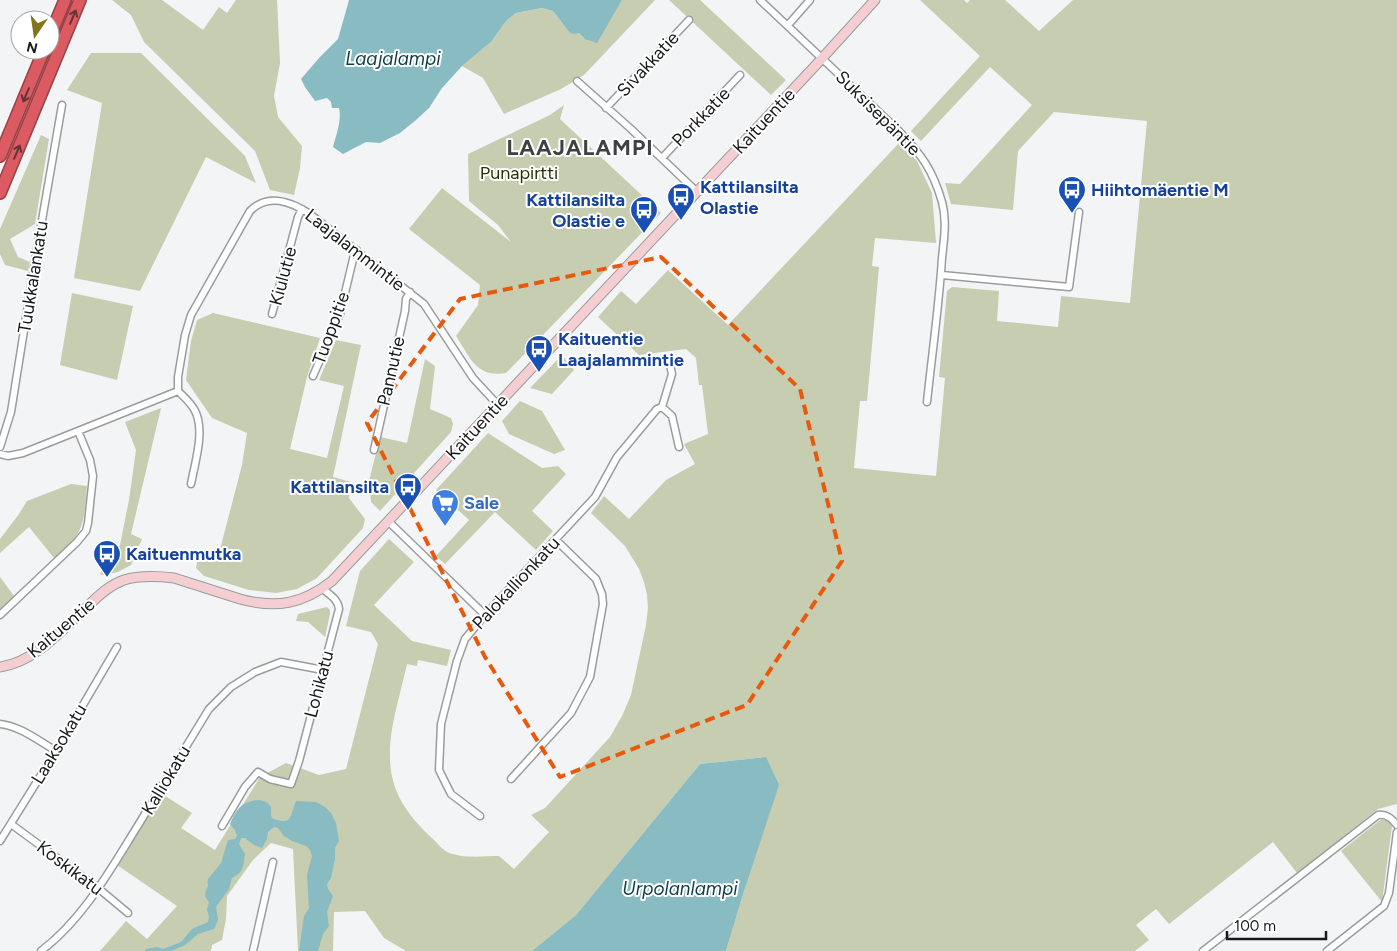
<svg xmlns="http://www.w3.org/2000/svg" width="1397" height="951" viewBox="0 0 1397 951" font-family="Figtree,sans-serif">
<rect width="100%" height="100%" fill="#f3f4f6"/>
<path fill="#c6cdb1" d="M112 0H162L203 30 219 7 227 13 236 0H277L280 63 274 96 278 117 302 146 300 168 294 195 270 190 255 151 144 42 131 15Z
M622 0H655L584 75 561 89 504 114 483 78 462 66 491 42 506 21 516 13 542 8 553 11 569 32 579 33 585 39 602 33Z
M669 0H700L786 80 771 95Z
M920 0H964L967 3 970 0H1005L1039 31 1073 0H1397V804L1378 809 1297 873 1273 842 1169 924 1156 909 1136 925 1149 940 1135 951H726L738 911 745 888 766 757 700 764 576 915 532 951H406L384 938 365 911 334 912 333 951H298L293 849 271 843 253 860 227 896 226 919 222 940 212 945 211 951H100L126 921 147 939 177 906 117 865 162 794 192 813 181 828 215 850 260 777 286 763 319 775 346 769 378 644 371 632 346 626 360 571 389 539 414 562 374 605 412 641 451 650 447 666 418 660 417 666 407 664C401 692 389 728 390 757 390 792 408 816 433 839 437 843 442 849 447 852 462 859 483 856 499 856L514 869 549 832 531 815 545 808 610 737 622 716 631 695 646 625 648 608 647 595 644 582 639 569 625 546 591 513 604 496 629 519 666 480 695 464 684 444 708 434 702 385H699L696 358 686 349 639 355 598 317 621 291 636 304 668 270 728 325 900 142 917 161 932 193 936 243 875 238 872 266 879 267 867 401H860L854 468 936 476 945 378 939 377 947 291 952 287 999 291 997 321 1058 327 1061 296 1130 303 1147 121 1054 112 1018 151 1013 210 951 204 945 183 960 184 1032 105 990 67 921 141 911 131 980 56Z
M91 53H141L245 156 256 183 206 157 140 291 74 278 102 103 67 90Z
M564 105 560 119 661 213 506 373C476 378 470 357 456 336L478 305 480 285 409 229 442 188 511 242 498 225 469 201 468 154 550 115Z
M41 135 49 139 35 224 10 239 18 257 30 262 28 271 5 265 0 254V229Z
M72 293 133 306 117 380 60 365Z
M213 313 320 338 307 377 290 449 327 458 344 386 319 380 336 340 361 345 333 477 351 482 349 498 365 519 363 528 317 578 297 589 276 593 249 590 204 576 196 568 198 557 217 561 242 465 247 433 212 418 186 380 191 341 197 320Z
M562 355 574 370 552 394 530 388Z
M425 359 435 366 430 409 451 418 453 424 451 432 380 511 371 502 369 481 380 437 407 443Z
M520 401 542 411 565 450 554 454 509 434 502 421Z
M161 408 131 534 142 539 131 565 118 572 102 575 100 574 120 545 129 500 136 450 125 422Z
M488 433 542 468 558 466 566 474 532 511 553 531 536 550 495 512 445 564 436 556 469 520 436 490Z
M71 484 87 486C85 504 86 524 74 539 69 546 61 552 54 558L29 527 0 553V539L19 514 27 501Z
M0 577 14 596 0 609Z
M327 607 330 610V614L325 637 308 622 296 621 298 614Z
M1386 819 1390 821 1392 826 1382 902 1341 851 1380 820Z"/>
<path fill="#89bbc2" d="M349 0H622L597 43 585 39 579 33 574 34 569 32 553 11 542 8 516 13 506 21 491 42 462 66 442 88 429 108 416 120 400 133 380 143 366 142 343 154 333 147C336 135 342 120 339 108H332L331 102 327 98 315 101 305 87 301 79 319 58 338 39Z
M766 757 779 785 745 888 738 911 726 951H532L576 915 700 764Z
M259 800C264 801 268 802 271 807V815L272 818C293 827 290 815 296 801L316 802 325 807 331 813 336 823 339 841 335 848V859L331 878 327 884 328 889 333 896 327 912 329 926 323 934 318 951H299L304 916 309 908 307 875 312 856 310 850 306 846 292 841 284 836 278 828 274 827 268 832 267 839 262 848 254 845 245 838H241L239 844 245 854C243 867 244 872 232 878L229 889 216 907 218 920 214 929 198 934 185 945 171 951H145L146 949 157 947 163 949 181 942 192 929 208 922 209 917 207 910 209 902C203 894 205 894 208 886 208 884 207 882 208 879L221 863 228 840 235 839 237 836 235 830 230 824C236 809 242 801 259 800Z"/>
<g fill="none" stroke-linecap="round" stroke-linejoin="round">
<defs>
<path id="street" d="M760 0 899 131C921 154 933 170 942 202 947 221 944 239 942 258 939 306 932 354 927 402
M788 25 810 0
M577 81 631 129 697 192
M606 108 689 20
M662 158 740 75
M942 275 1069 287 1079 212
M272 314 298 217 302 209
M313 376 340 314 354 255 357 250
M178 391V377L185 335 191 315 250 211C268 193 290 201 310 214L424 304 473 378 498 405
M178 391C184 397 190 402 194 409 206 429 195 462 191 484
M662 407 672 374 669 360
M0 447 11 412 37 249 62 105
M374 450 405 311 406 299 410 292
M0 454 8 456 23 453 178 391
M388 521 485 615
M0 615 77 542 86 531 88 523 93 476 90 460 78 431
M0 724C20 726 39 741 56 751
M511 779 571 713 590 677 603 604 602 594 596 579 556 540
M480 816 451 794 439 770 441 724 457 661 465 639 485 615 595 497 617 457 657 409 662 407 672 416 679 447
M11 824 98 888 128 913
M222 826 245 787 258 772 270 779 291 784 299 761 339 609C338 599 330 595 323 589
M0 841 56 751 117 647
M41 951C83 919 109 872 137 827 161 788 185 749 209 709L231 687 255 672 281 662 323 670
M253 951 273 862
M1203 951 1378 815C1387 814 1391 818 1397 825
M1327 951 1384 906 1389 893 1397 832"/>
<path id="secondary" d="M0 667C36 662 64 628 90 604 100 594 110 585 124 580 140 575 157 576 174 578L240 599C276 609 303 604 332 581L815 66 875 0"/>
<path id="highway" d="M50 36 65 0
M0 156 44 50
M0 193 80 0"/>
</defs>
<use href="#street" stroke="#9a9c9d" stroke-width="9"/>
<use href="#secondary" stroke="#9a9c9d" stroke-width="11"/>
<use href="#highway" stroke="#974348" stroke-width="14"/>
<use href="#street" stroke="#fff" stroke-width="6"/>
<use href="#secondary" stroke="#f4ced0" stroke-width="9"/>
<use href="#highway" stroke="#dc5a61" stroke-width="11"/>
</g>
<defs><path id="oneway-shaft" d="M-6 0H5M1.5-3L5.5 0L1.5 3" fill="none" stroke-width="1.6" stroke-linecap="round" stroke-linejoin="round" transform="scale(1.25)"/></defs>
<g stroke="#663336">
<use href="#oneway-shaft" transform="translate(73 17) rotate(-67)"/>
<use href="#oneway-shaft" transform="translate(26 95) rotate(113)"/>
<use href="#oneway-shaft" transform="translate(17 152) rotate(-67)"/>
</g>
<path fill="none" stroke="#e8590c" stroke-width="4" stroke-dasharray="10 6" stroke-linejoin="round" d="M661 257 800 389 842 561 747 705 560 777 485 657 367 423 460 299Z"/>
<defs>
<symbol id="bus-pin" viewBox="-11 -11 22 30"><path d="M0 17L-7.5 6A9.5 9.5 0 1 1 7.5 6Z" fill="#1a4fb4" stroke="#fff"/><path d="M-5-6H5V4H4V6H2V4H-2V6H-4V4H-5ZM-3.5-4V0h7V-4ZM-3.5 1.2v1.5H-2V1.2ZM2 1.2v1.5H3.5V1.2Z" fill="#fff"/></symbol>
<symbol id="supermarket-pin" viewBox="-11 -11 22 30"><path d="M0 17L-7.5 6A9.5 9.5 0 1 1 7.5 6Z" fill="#3f7fe0" stroke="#fff"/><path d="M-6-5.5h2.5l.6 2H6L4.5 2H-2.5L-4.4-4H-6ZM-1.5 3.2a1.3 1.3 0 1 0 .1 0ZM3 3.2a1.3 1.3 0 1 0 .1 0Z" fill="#fff"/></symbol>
</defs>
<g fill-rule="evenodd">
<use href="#bus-pin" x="1056" y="174" width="32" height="43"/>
<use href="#bus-pin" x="665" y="181" width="32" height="43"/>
<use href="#bus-pin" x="628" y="194" width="32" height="43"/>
<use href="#bus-pin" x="523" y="333" width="32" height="43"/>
<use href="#bus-pin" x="392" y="471" width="32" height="43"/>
<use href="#supermarket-pin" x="429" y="487" width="32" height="43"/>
<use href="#bus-pin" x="91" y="538" width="32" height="43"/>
</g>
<g text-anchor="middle" stroke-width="4" stroke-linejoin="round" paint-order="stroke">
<g font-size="18" fill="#18191a" stroke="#fff">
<text transform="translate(648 64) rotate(-47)" y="6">Sivakkatie</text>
<text transform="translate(878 113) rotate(45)" y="6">Suksisepäntie</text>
<text transform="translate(701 117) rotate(-46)" y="6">Porkkatie</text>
<text transform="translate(764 121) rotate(-47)" y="6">Kaituentie</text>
<text transform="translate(355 250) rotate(38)" y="6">Laajalammintie</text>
<text transform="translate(283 276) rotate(-75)" y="6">Kiulutie</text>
<text transform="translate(33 277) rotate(-81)" y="6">Tuukkalankatu</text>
<text transform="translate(331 328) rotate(-70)" y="6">Tuoppitie</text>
<text transform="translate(391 371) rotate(-77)" y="6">Pannutie</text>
<text transform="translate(477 427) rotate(-47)" y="6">Kaituentie</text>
<text transform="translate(516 583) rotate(-47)" y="6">Palokallionkatu</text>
<text transform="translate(61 628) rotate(-40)" y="6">Kaituentie</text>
<text transform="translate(319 684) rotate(-75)" y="6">Lohikatu</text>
<text transform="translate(59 744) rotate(-59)" y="6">Laaksokatu</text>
<text transform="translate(166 780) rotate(-59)" y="6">Kalliokatu</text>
<text transform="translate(70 868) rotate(37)" y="6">Koskikatu</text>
</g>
<g font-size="18" fill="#2a3203" stroke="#fff">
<text x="519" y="179">Punapirtti</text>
</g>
<g font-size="18" font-weight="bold" fill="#164399" stroke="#fff" text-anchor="start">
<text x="700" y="193">Kattilansilta<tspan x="700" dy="21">Olastie</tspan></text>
<text x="1091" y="196">Hiihtomäentie M</text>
<text x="625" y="206" text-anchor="end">Kattilansilta<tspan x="625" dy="21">Olastie e</tspan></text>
<text x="558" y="345">Kaituentie<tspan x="558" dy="21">Laajalammintie</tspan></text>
<text x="389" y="493" text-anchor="end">Kattilansilta</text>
<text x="126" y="560">Kaituenmutka</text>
</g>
<g font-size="18" font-weight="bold" fill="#366cbe" stroke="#fff" text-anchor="start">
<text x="464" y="509">Sale</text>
</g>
<g font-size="19" font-style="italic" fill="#0f3e44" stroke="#fff">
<text x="393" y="65">Laajalampi</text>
<text x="680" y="895">Urpolanlampi</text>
</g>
<g font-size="22" font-weight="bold" letter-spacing="1" fill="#3e4041" stroke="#fff">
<text x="580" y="155">LAAJALAMPI</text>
</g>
</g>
<g transform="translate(35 35) rotate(193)"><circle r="24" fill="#ffffff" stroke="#a3a3a3"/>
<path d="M0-4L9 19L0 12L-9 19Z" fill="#837519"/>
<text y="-8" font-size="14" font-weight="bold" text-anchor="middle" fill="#18191a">N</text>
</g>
<path d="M1227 931v8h99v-8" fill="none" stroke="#18191a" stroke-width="2.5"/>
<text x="1234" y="931" font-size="15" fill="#18191a" stroke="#ffffff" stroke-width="4" paint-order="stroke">100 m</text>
</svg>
